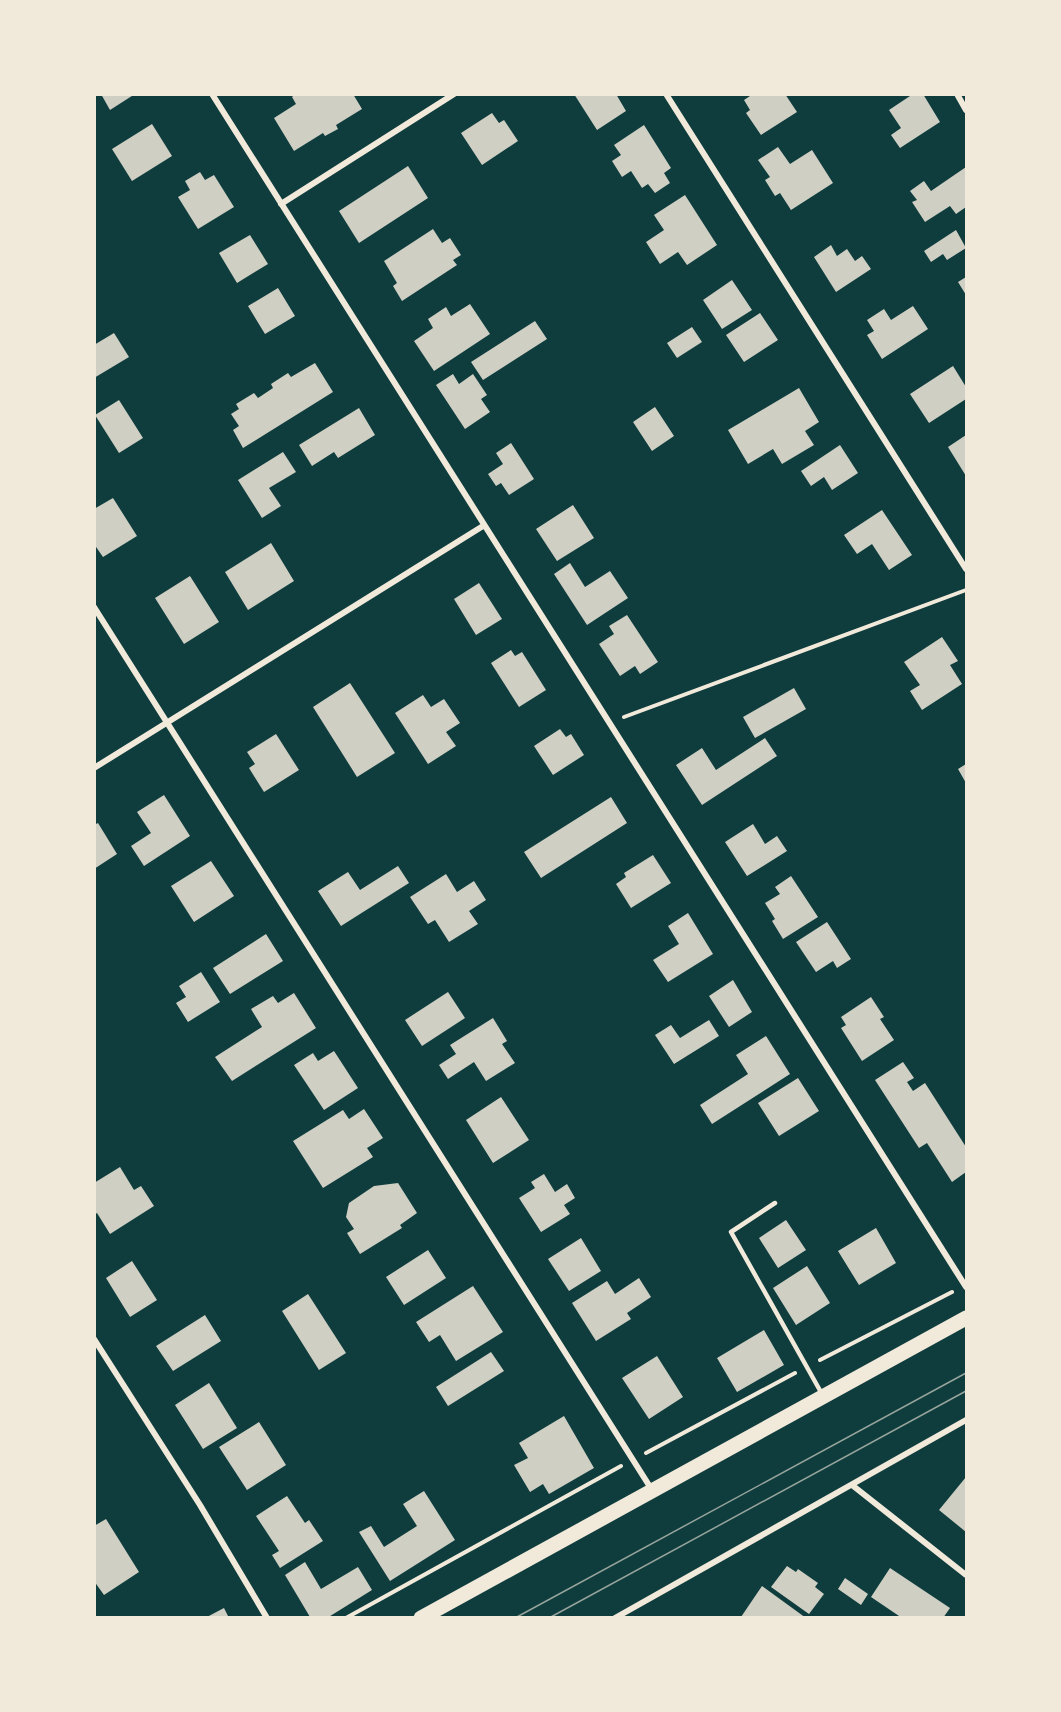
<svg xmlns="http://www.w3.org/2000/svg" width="1061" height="1712" viewBox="0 0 1061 1712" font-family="Cabin,sans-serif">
<rect width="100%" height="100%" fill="#0f3d3e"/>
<path fill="#cfcfc3" d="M101 94H135L110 110Z
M295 94H353L362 109 336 125 338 129 325 136 323 133 294 151 274 118 296 104 292 97Z
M574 94H616L626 111 597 130Z
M753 94H785L797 112 761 135 746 113 750 110 744 100Z
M913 94H923L940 122 900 148 891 135 901 128 889 110Z
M492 113 499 123 504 120 518 141 482 165 461 133Z
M152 124 172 156 132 181 112 149Z
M644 125 671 168 664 173 670 183 655 193 648 184 642 188 631 171 622 177 612 161 621 155 614 145Z
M778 147 790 164 812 150 833 183 791 210 780 193 775 196 765 180 770 177 758 160Z
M408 166 428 198 359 243 339 211Z
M966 167V207L956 214 950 206 925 222 912 202 917 200 910 191 924 181 931 191Z
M200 172 205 180 214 175 234 207 198 229 178 197 190 190 185 181Z
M685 195 717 245 687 265 678 252 660 264 646 242 664 230 654 215Z
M433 229 442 243 450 238 461 255 453 260 457 265 402 301 393 286 397 283 384 261Z
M956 230 966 248 947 260 943 254 931 262 924 251Z
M250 235 268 264 237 283 219 253Z
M831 245 837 256 847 249 855 261 862 256 871 269 836 292 814 257Z
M966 277V295L958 282Z
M732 280 752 310 722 329 703 300Z
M278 288 295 316 265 334 248 306Z
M470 304 490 334 434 371 414 341 433 328 428 319 446 307 451 316Z
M913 306 928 329 882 359 867 335 874 331 867 320 884 309 891 320Z
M760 313 778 340 744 362 726 335Z
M535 321 547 339 483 380 471 362Z
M692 327 702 342 677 358 667 343Z
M114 333 129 357 94 378V345Z
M315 363 333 392 243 448 233 430 239 426 231 414 239 409 236 404 254 393 258 398 273 388 271 384 288 373 291 377Z
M953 366 966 387V399L929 423 910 394Z
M453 374 459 384 473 374 487 395 481 399 490 412 465 429 436 385Z
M799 388 819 422 805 431 814 445 782 464 773 449 748 464 728 430Z
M119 400 143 438 119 453 95 415Z
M655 407 674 436 652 451 633 422Z
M359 408 375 435 338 458 334 452 312 466 299 445Z
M966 435V476L948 447Z
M511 443 534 479 509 495 501 483 496 486 488 474 503 464 496 453Z
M840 445 858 473 832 490 824 477 811 486 801 471Z
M283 452 296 472 269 488 281 506 262 518 238 480Z
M113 498 137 536 103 557 94 544V509Z
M573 505 594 538 557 561 536 529Z
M882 510 912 555 889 570 872 544 857 554 844 535Z
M271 543 294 581 248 610 225 572Z
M570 563 585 587 610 571 628 598 587 625 554 574Z
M190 576 219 622 184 644 155 598Z
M479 583 502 619 476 635 454 599Z
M627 615 658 662 640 674 635 666 620 676 599 644 614 634 609 626Z
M942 637 958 661 950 665 962 684 922 710 910 691 920 685 904 662Z
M511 650 515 656 522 652 546 690 519 707 491 663Z
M350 683 395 753 357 777 313 707Z
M794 688 806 709 755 738 743 717Z
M423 695 431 707 444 699 460 723 446 732 456 746 428 764 395 713Z
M560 729 566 737 571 734 584 755 553 775 534 746Z
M276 734 299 770 264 792 249 768 255 764 247 752Z
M765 738 777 756 702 805 676 765 702 748 716 770Z
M966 764V783L958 769Z
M164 795 190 836 144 866 131 846 151 833 137 812Z
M611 797 627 823 541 878 524 852Z
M98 823 117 854 94 869V825Z
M753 824 765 844 777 836 787 851 747 876 725 842Z
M653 855 671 883 631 908 616 884 626 877 624 873Z
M211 861 234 896 194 922 171 886Z
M398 866 409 883 341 926 318 891 348 872 360 890Z
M446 874 457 892 474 881 486 900 469 911 478 924 449 942 435 920 428 924 410 897Z
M791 876 818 917 783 939 772 921 775 919 765 903 780 894 775 887Z
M688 913 713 954 668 982 653 960 679 944 668 926Z
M827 922 851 959 837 968 833 961 816 972 796 942Z
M266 934 283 961 230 994 213 968Z
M201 972 220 1002 188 1022 176 1003 186 997 179 986Z
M733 980 752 1012 729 1027 709 996Z
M448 992 465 1018 422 1046 405 1020Z
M294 993 316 1028 232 1081 215 1057 262 1027 251 1009 273 996 278 1003Z
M871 997 884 1017 880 1019 894 1040 862 1061 841 1028 846 1025 841 1017Z
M493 1018 507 1041 502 1044 515 1063 486 1081 474 1062 448 1079 439 1065 456 1054 450 1045Z
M709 1020 719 1036 674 1064 655 1035 671 1025 680 1038Z
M766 1036 790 1074 712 1124 700 1105 748 1074 736 1055Z
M334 1051 358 1088 324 1110 294 1065 313 1053 318 1061Z
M903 1062 914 1078 907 1082 913 1091 925 1083 966 1147V1172L952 1182 927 1143 919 1148 875 1080Z
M798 1078 819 1111 779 1136 758 1103Z
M501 1097 529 1140 493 1163 466 1120Z
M364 1109 383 1138 367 1148 373 1157 323 1188 293 1141 343 1110 349 1119Z
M120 1167 134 1190 141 1186 154 1206 110 1234 97 1213 94 1215V1183Z
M544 1174 555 1192 567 1184 575 1198 564 1205 570 1214 541 1232 519 1198 535 1188 531 1182Z
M398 1183 417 1213 400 1225 402 1228 360 1254 347 1233 354 1229 346 1217 349 1203 374 1186Z
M786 1220 806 1250 778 1268 759 1238Z
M876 1228 896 1263 859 1285 838 1251Z
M581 1238 601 1271 569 1291 548 1259Z
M428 1250 446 1278 404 1305 386 1277Z
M132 1261 157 1300 130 1317 106 1278Z
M807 1266 830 1303 796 1325 773 1288Z
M639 1278 651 1297 627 1313 631 1319 596 1341 572 1303 607 1281 615 1294Z
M473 1286 503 1332 456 1361 440 1335 429 1342 416 1322Z
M308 1294 346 1353 319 1370 282 1311Z
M205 1315 221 1341 173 1371 156 1346Z
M764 1330 784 1365 737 1392 717 1358Z
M491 1352 504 1371 448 1406 436 1387Z
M657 1356 683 1397 649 1419 622 1378Z
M209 1383 237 1428 203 1449 175 1405Z
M564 1416 594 1468 549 1494 543 1484 530 1492 514 1465 528 1458 519 1443Z
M259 1422 286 1465 247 1490 219 1447Z
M966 1477V1532L939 1510Z
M424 1491 455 1540 390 1581 359 1532 371 1526 384 1547 417 1526 403 1504Z
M287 1496 305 1523 309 1520 323 1541 280 1568 272 1555 279 1551 256 1516Z
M106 1519 139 1572 104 1595 94 1581V1526Z
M305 1562 321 1589 358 1567 372 1590 327 1618 310 1617 285 1575Z
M787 1566 796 1572 798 1569 818 1583 815 1587 824 1594 809 1614 771 1587Z
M890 1568 950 1608 943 1618H902L871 1597Z
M845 1578 868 1594 861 1605 838 1589Z
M762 1586 806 1618 741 1617Z
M224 1608 229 1618H205Z"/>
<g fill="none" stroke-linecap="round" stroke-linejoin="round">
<path stroke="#f1e9da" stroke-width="4" d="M624 717 966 590
M820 1360 952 1292
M646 1453 795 1373
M346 1618 621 1466"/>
<path stroke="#f1e9da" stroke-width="4.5" d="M775 1203 731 1232 822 1394"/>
<path stroke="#f1e9da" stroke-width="6" d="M212 94 966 1287
M666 94 966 569
M957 94 966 110
M281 204 454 94
M94 607 652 1490
M94 768 483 526
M94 1339 200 1505 267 1618
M852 1485 966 1575
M615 1618 966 1420"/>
<path stroke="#f1e9da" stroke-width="15" d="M421 1618 966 1318"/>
<path stroke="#97a49c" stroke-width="1.5" d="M515 1618 966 1373
M549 1618 966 1391"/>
</g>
<rect width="1061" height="1712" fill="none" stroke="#f1e9da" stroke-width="192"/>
</svg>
